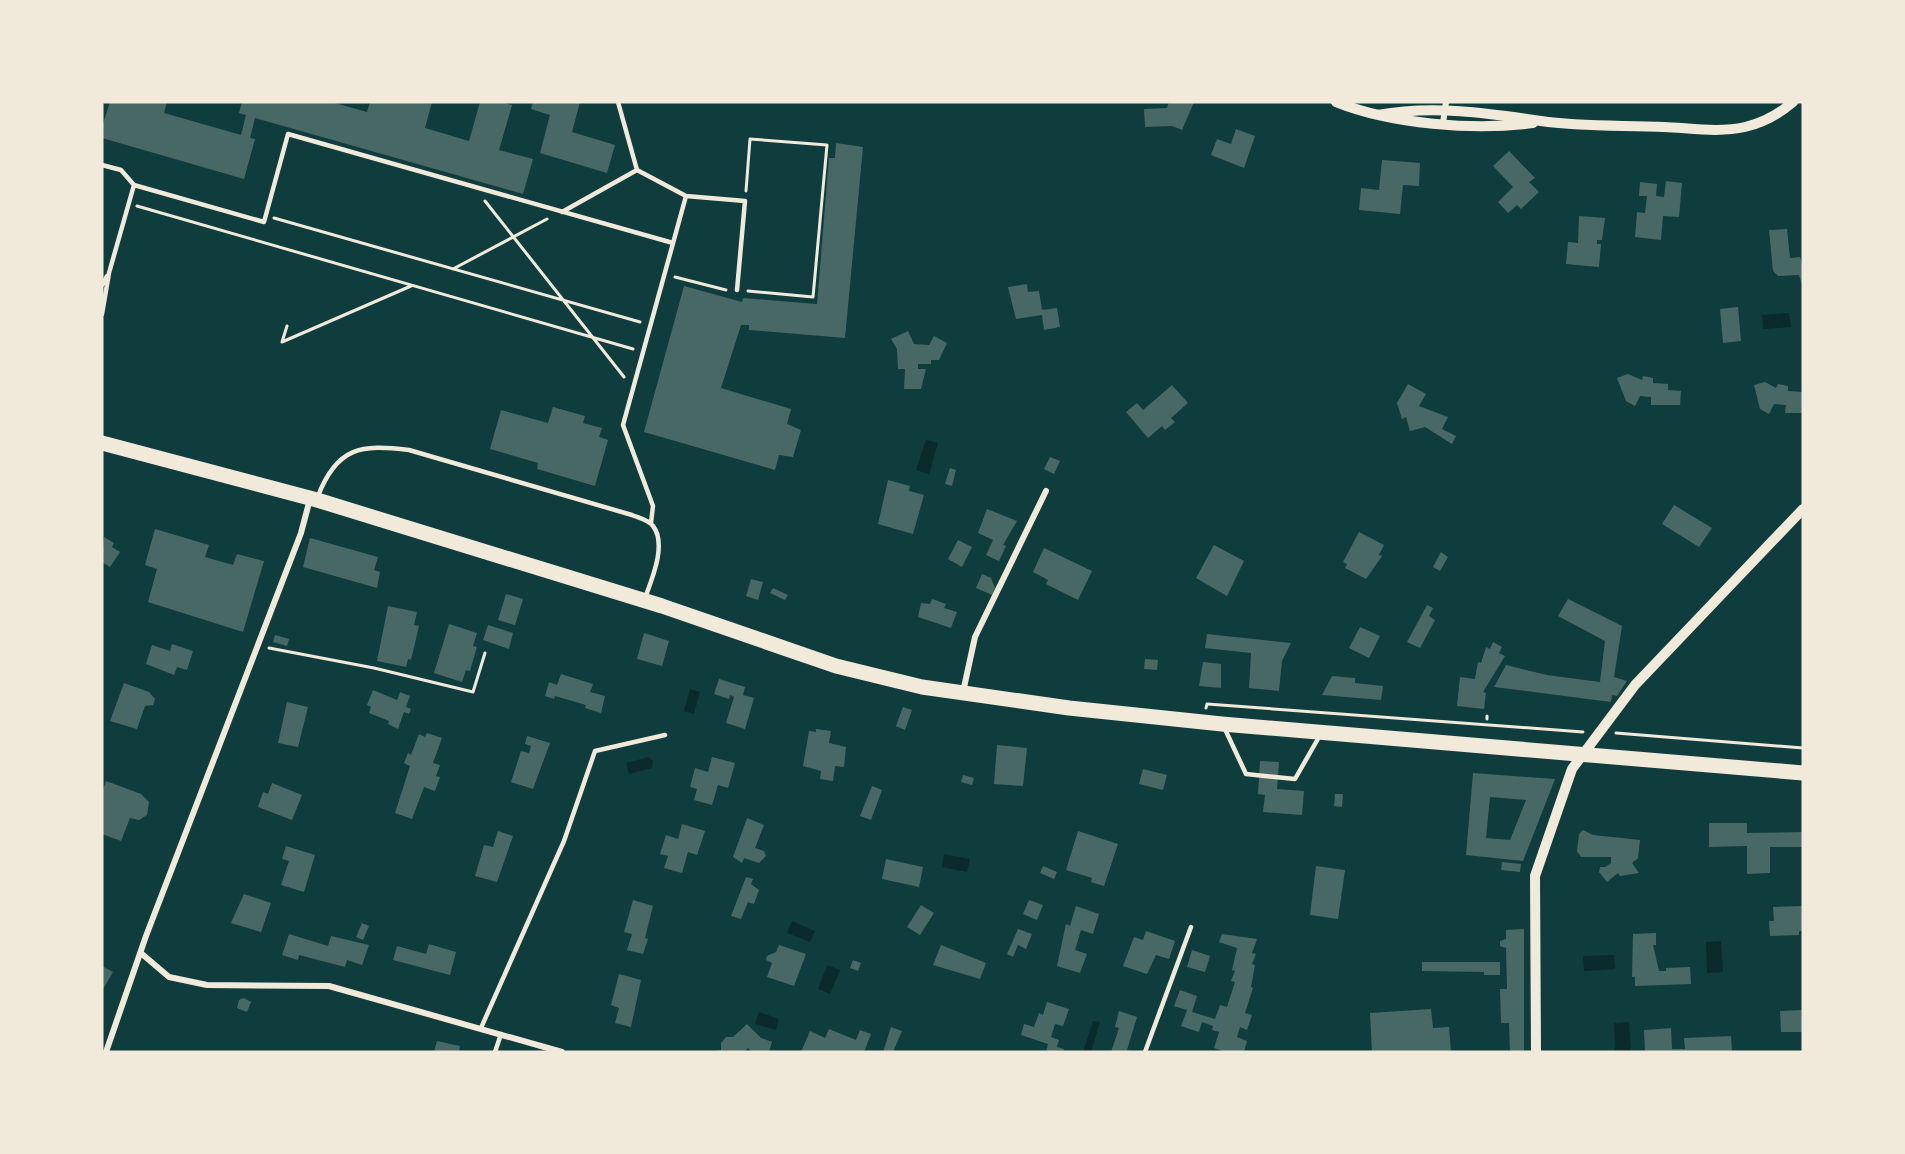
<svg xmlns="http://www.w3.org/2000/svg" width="1905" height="1154" viewBox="0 0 1905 1154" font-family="Lato,sans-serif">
<rect width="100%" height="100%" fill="#0f3d3e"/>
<path fill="#0a2a2b" d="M1789 313 1791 327 1763 329 1762 315Z
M926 440 938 443 929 474 916 470Z
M690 689 700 692 694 714 684 711Z
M649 757 653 761 652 768 629 774 626 763Z
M944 854 970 859 967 872 942 867Z
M792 921 815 931 810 942 787 933Z
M1721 941 1723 972 1707 973 1706 942Z
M1614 955 1615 969 1584 971 1583 956Z
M827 965 840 970 830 994 818 989Z
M759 1012 779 1019 776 1030 755 1024Z
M1093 1021 1100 1022 1091 1052H1083Z
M1629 1022 1631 1052H1615L1614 1023Z"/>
<path fill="#486865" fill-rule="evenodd" d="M110 102H167L164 113 241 135 246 115 239 113 242 102H331L367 112 370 102H432L425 128 469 141 480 102H502L512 105 499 150 533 159 523 194 255 118 250 138 255 139 244 179 102 138V127Z
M533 102H580L572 132 615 145 607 173 540 153 550 115 531 109Z
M1169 102H1194L1182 130 1172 126 1145 127 1144 109 1167 108Z
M1236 129 1255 136 1244 168 1211 155 1217 139 1231 144Z
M836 143 863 147 845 338 749 330V325H741L721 388 791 409 787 424 801 430 793 457 779 455 775 470 644 432 684 286 742 302 743 298 817 304 829 158H835Z
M1509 151 1535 178 1529 182 1539 192 1521 209 1517 205 1508 213 1498 202 1513 187 1493 166Z
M1382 160 1420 163 1419 186 1403 185 1400 214 1359 210 1361 188 1379 190Z
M1666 181 1682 183 1679 217 1663 216 1661 240 1635 237 1637 212 1645 213 1647 196H1639L1640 182 1657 184 1656 196 1664 197Z
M1579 216 1605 218 1602 240H1597V244H1601L1599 267 1566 264 1568 242 1578 243Z
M1787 229 1790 258 1800 257 1803 266V288L1799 275 1778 276 1773 271 1769 230Z
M1027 284 1028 292 1039 291 1042 310 1057 308 1060 327 1044 330 1042 315 1016 319 1008 287Z
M1738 307 1741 341 1723 343 1720 309Z
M908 331 914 344 929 345 934 336 947 343 939 360H931V364H918V369H926L921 389H904L905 369H898L897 349 891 339Z
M1628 374 1642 380 1643 376 1653 378V383L1668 384V390L1681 391 1680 405H1651V397L1640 396 1635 406 1626 401 1617 378Z
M1765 382 1776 388 1778 384 1788 386V391L1803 392V413H1785L1786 405 1774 404 1769 414 1760 409 1754 385Z
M1408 384 1426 394 1419 406 1448 417 1442 429 1456 436 1452 444 1425 427 1410 431 1406 417 1402 419 1397 403Z
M1172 385 1188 403 1171 418 1175 422 1165 430 1162 426 1148 438 1126 412 1137 403 1143 410Z
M553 407 585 416 583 423 602 428 599 437 608 440 595 486 537 469 538 463 490 449 501 410 548 423Z
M1050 457 1060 461 1054 474 1044 469Z
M950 468 956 470 952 486 945 484Z
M888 480 910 486 909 491 924 495 913 534 878 524Z
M1674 505 1712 528 1699 547 1662 524Z
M987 509 1017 521 1003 545 1006 546 999 561 986 555 993 540 978 533Z
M155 529 209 545 205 557 233 565 237 554 264 561 243 632 148 602 157 569 145 565Z
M1359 532 1384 545 1379 555 1382 556 1366 579 1345 568 1347 564 1343 562Z
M104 537 114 543 112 547 120 552 110 567 102 562Z
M310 538 378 557 374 570 380 572 377 588 303 567Z
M958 540 972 547 962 567 948 559Z
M1214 545 1244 561 1227 596 1196 578Z
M1044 548 1092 571 1078 600 1046 584 1048 580 1033 572Z
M1441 552 1448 557 1440 571 1433 567Z
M982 574 991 578 995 588 992 595 976 588Z
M751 579 763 582 758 600 746 596Z
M773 588 788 595 785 600 770 593Z
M506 594 523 599 515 625 498 620Z
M932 599 946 604 944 608 957 612 951 628 918 617 921 603 930 604Z
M1568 599 1622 626 1614 677 1627 681 1617 696 1612 695 1611 702 1494 687 1506 665 1547 675 1600 682 1605 641 1558 616Z
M1427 605 1433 608 1429 616 1435 620 1420 648 1407 642Z
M388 606 417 612 414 625 419 626 411 660 408 659 406 667 377 661Z
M449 624 477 633 473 646 477 647 470 671 466 670 462 682 434 673Z
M488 625 513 633 509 649 483 640Z
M1360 627 1380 636 1369 658 1349 648Z
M644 633 669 641 662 666 637 659Z
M1207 634 1291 643 1282 661 1279 691 1249 688 1251 653 1205 648Z
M275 635 289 639 287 646 273 642Z
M1493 642 1502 647 1499 653 1505 656 1483 692 1486 693 1484 709 1457 706 1460 677 1475 679 1478 662 1481 663 1486 647 1490 649Z
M172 644 193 651 187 670 177 667 174 675 146 664 152 645 170 651Z
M1145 659 1158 660 1157 670 1144 669Z
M1203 662 1221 664V688L1199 686Z
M561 674 593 684 590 692 605 696 601 713 585 708 586 705 555 696 554 699 545 696 549 682 557 685Z
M1332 676 1355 678V683L1383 686 1381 700 1322 695Z
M719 679 745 687 743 695 754 698 745 729 726 723 734 697 730 695 729 699 714 694Z
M124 683 149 692 155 699 153 705 145 706 137 729 110 721Z
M373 690 397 700 400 692 410 696 406 707 411 709 409 714 404 712 398 729 388 724 389 721 369 713 371 707 367 705Z
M287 702 308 707 298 747 278 743Z
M903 707 912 710 905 730 896 726Z
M816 729 831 731 829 743 846 747 844 767 835 766 833 781 820 779 821 771 803 766 809 731 816 732Z
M427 733 442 738 433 763 440 765 436 776 440 777 435 791 424 787 412 819 395 813 410 766 404 763 408 753 411 755 419 734 425 737Z
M527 736 550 743 533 789 511 782 521 751 529 753 531 746 525 744Z
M997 745 1027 748 1023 786 994 784Z
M712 757 735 763 728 788 718 785 712 805 694 800 697 789 690 787 695 768 708 772Z
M1260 761 1279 762 1277 789 1304 791 1302 815 1263 812 1265 795 1258 794Z
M1143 769 1167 775 1163 790 1139 784Z
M1473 773 1555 779 1523 861 1466 855ZM1490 797 1526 800 1510 840 1486 838Z
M963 775 974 778 972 785 961 782Z
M106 781 141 794 149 802 147 815 139 820 130 818 121 841 102 834V793Z
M272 783 302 795 292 820 258 807 263 792 268 794Z
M872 786 882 790 871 820 860 816Z
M1335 794H1343L1342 807 1334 806Z
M747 818 764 825 755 848 764 851 766 856 759 863 744 858 742 863 733 857Z
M1709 823H1747V833L1803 832V847H1770V873L1747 874V846L1709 847Z
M682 824 705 831 697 855 688 852 682 873 664 868 668 856 660 854 666 835 678 839Z
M1583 830 1593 835 1640 840 1638 858 1632 863 1639 873 1620 876 1618 873 1607 882 1599 872 1600 867H1605L1611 863V857H1581L1577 851 1579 834Z
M498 831 513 836 497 882 475 876 484 845 493 847Z
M1078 831 1118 844 1104 886 1091 882 1092 878 1066 870Z
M286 846 315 855 304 892 281 885 289 861 282 859Z
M886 859 923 867 919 887 882 879Z
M1502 862 1521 864 1520 872 1501 870Z
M1043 866 1057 872 1054 879 1040 873Z
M1316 866 1345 870 1338 919 1310 915Z
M746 877 753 879 751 884 759 890 754 904 748 902 741 919 731 916Z
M244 894 271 903 261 932 231 923Z
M633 900 653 906 645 938 648 939 643 954 627 950 632 934 624 932Z
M1029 900 1043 905 1037 920 1023 914Z
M921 905 934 913 920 935 907 927Z
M1076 906 1099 914 1093 934 1081 930 1075 950 1087 954 1080 973 1057 966 1066 924 1070 926Z
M1803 906V931H1799V935L1770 936 1769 921H1774L1773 907Z
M362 923 369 926 363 940 356 937Z
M1018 929 1032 934 1026 949 1018 945 1013 957 1007 954Z
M1524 929V1052H1510L1509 1023H1501L1500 989H1507L1506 948 1500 946V941L1506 939V930Z
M1146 931 1175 941 1169 959 1156 955 1147 974 1123 966 1134 937 1143 940Z
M1656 933V945H1653L1659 971H1666V968L1690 967 1691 984 1635 986V977H1632L1633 934Z
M289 934 328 946 331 936 369 945 362 965 347 960 345 967 299 955 298 960 282 955Z
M1222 934 1257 939 1252 953 1256 954 1252 964 1255 965 1251 987 1253 988 1245 1013 1252 1015 1247 1030 1240 1027 1237 1037 1247 1041 1244 1052H1226L1214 1048 1219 1032 1212 1030 1213 1026 1202 1022 1199 1032 1181 1026 1187 1010 1174 1006 1180 990 1197 996 1192 1012 1215 1019 1220 1005 1227 1007 1235 982 1231 981 1235 971 1232 970 1237 948 1219 942Z
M429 944 456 952 450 975 393 960 397 946 426 954Z
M779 945 806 954 794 986 767 977 772 963 766 960 767 956 776 952Z
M941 945 986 963 980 979 933 965Z
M1192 950 1210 956 1205 972 1187 967Z
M853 960 861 963 858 971 850 968Z
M1422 962H1500V975H1484V972L1422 971Z
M102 966 113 972 102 991Z
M619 974 641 980 631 1027 615 1023 619 1008 611 1005Z
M244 998 251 1002 247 1012 237 1008 239 1000Z
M1047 1002 1069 1009 1063 1026 1055 1024 1051 1037 1059 1040 1057 1047 1064 1049 1063 1052H1046L1048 1044 1021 1035 1024 1024 1034 1027 1039 1013 1043 1015Z
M1431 1009 1433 1028 1449 1027 1451 1052H1372L1370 1013Z
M1803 1010V1032H1781L1780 1011Z
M1119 1011 1137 1017 1127 1050 1134 1052H1111L1119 1028 1115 1027Z
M747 1024 761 1038 772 1042 769 1052H752L748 1048 744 1052H712L721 1050V1043L726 1037H733Z
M891 1027 902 1031 893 1052H883Z
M1671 1028 1672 1049H1685L1684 1038 1731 1036 1732 1052H1645L1644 1030Z
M829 1029 856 1040 860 1030 871 1034 864 1052H801L810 1031 825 1038Z
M437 1041 460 1046 459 1052H434Z"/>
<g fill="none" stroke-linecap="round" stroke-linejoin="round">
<path stroke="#f1e9da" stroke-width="3" d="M746 191 750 139 827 145 813 297 748 291
M485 201 624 377
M137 206 633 349
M274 218 640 322
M453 269 547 219
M675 277 726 290
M287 326 282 342 411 286
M269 648 374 668 473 692 485 653
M1206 708 1207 704 1583 732
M1487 719V716
M1616 733 1803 748"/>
<path stroke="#f1e9da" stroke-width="4.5" d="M618 102 637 170 686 196 623 425 653 506 651 523
M102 165 121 170 134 185 109 273 102 314
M134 185 264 222 288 134 673 243
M686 196 745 201 737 290
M562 212 637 170
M102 285 107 276
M318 496C337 447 361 444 409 450L632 515C639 518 649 520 653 526 667 544 652 579 645 598
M1224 727 1246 774 1295 779 1319 737
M481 1028 564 841 595 751 665 735
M495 1052 501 1034
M1145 1052 1191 927"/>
<path stroke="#f1e9da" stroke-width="6" d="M1443 123 1446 102
M963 692 975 637 1046 491
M142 954 169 977 207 985 329 986 562 1052
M106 1052 146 936 301 533 310 499"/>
<path stroke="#f1e9da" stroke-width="10" d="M1336 102C1391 124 1474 131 1533 123
M1378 115C1432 105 1488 113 1541 121 1581 127 1623 125 1664 127 1690 128 1719 133 1745 127 1763 123 1779 114 1793 102
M1536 1052 1535 876 1572 769 1635 685 1803 509"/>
<path stroke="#f1e9da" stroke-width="15" d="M102 443 317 500 662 606 836 666 922 687 1069 708 1222 724 1803 773"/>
</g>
<rect width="1905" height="1154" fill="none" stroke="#f1e9da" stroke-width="207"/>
</svg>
